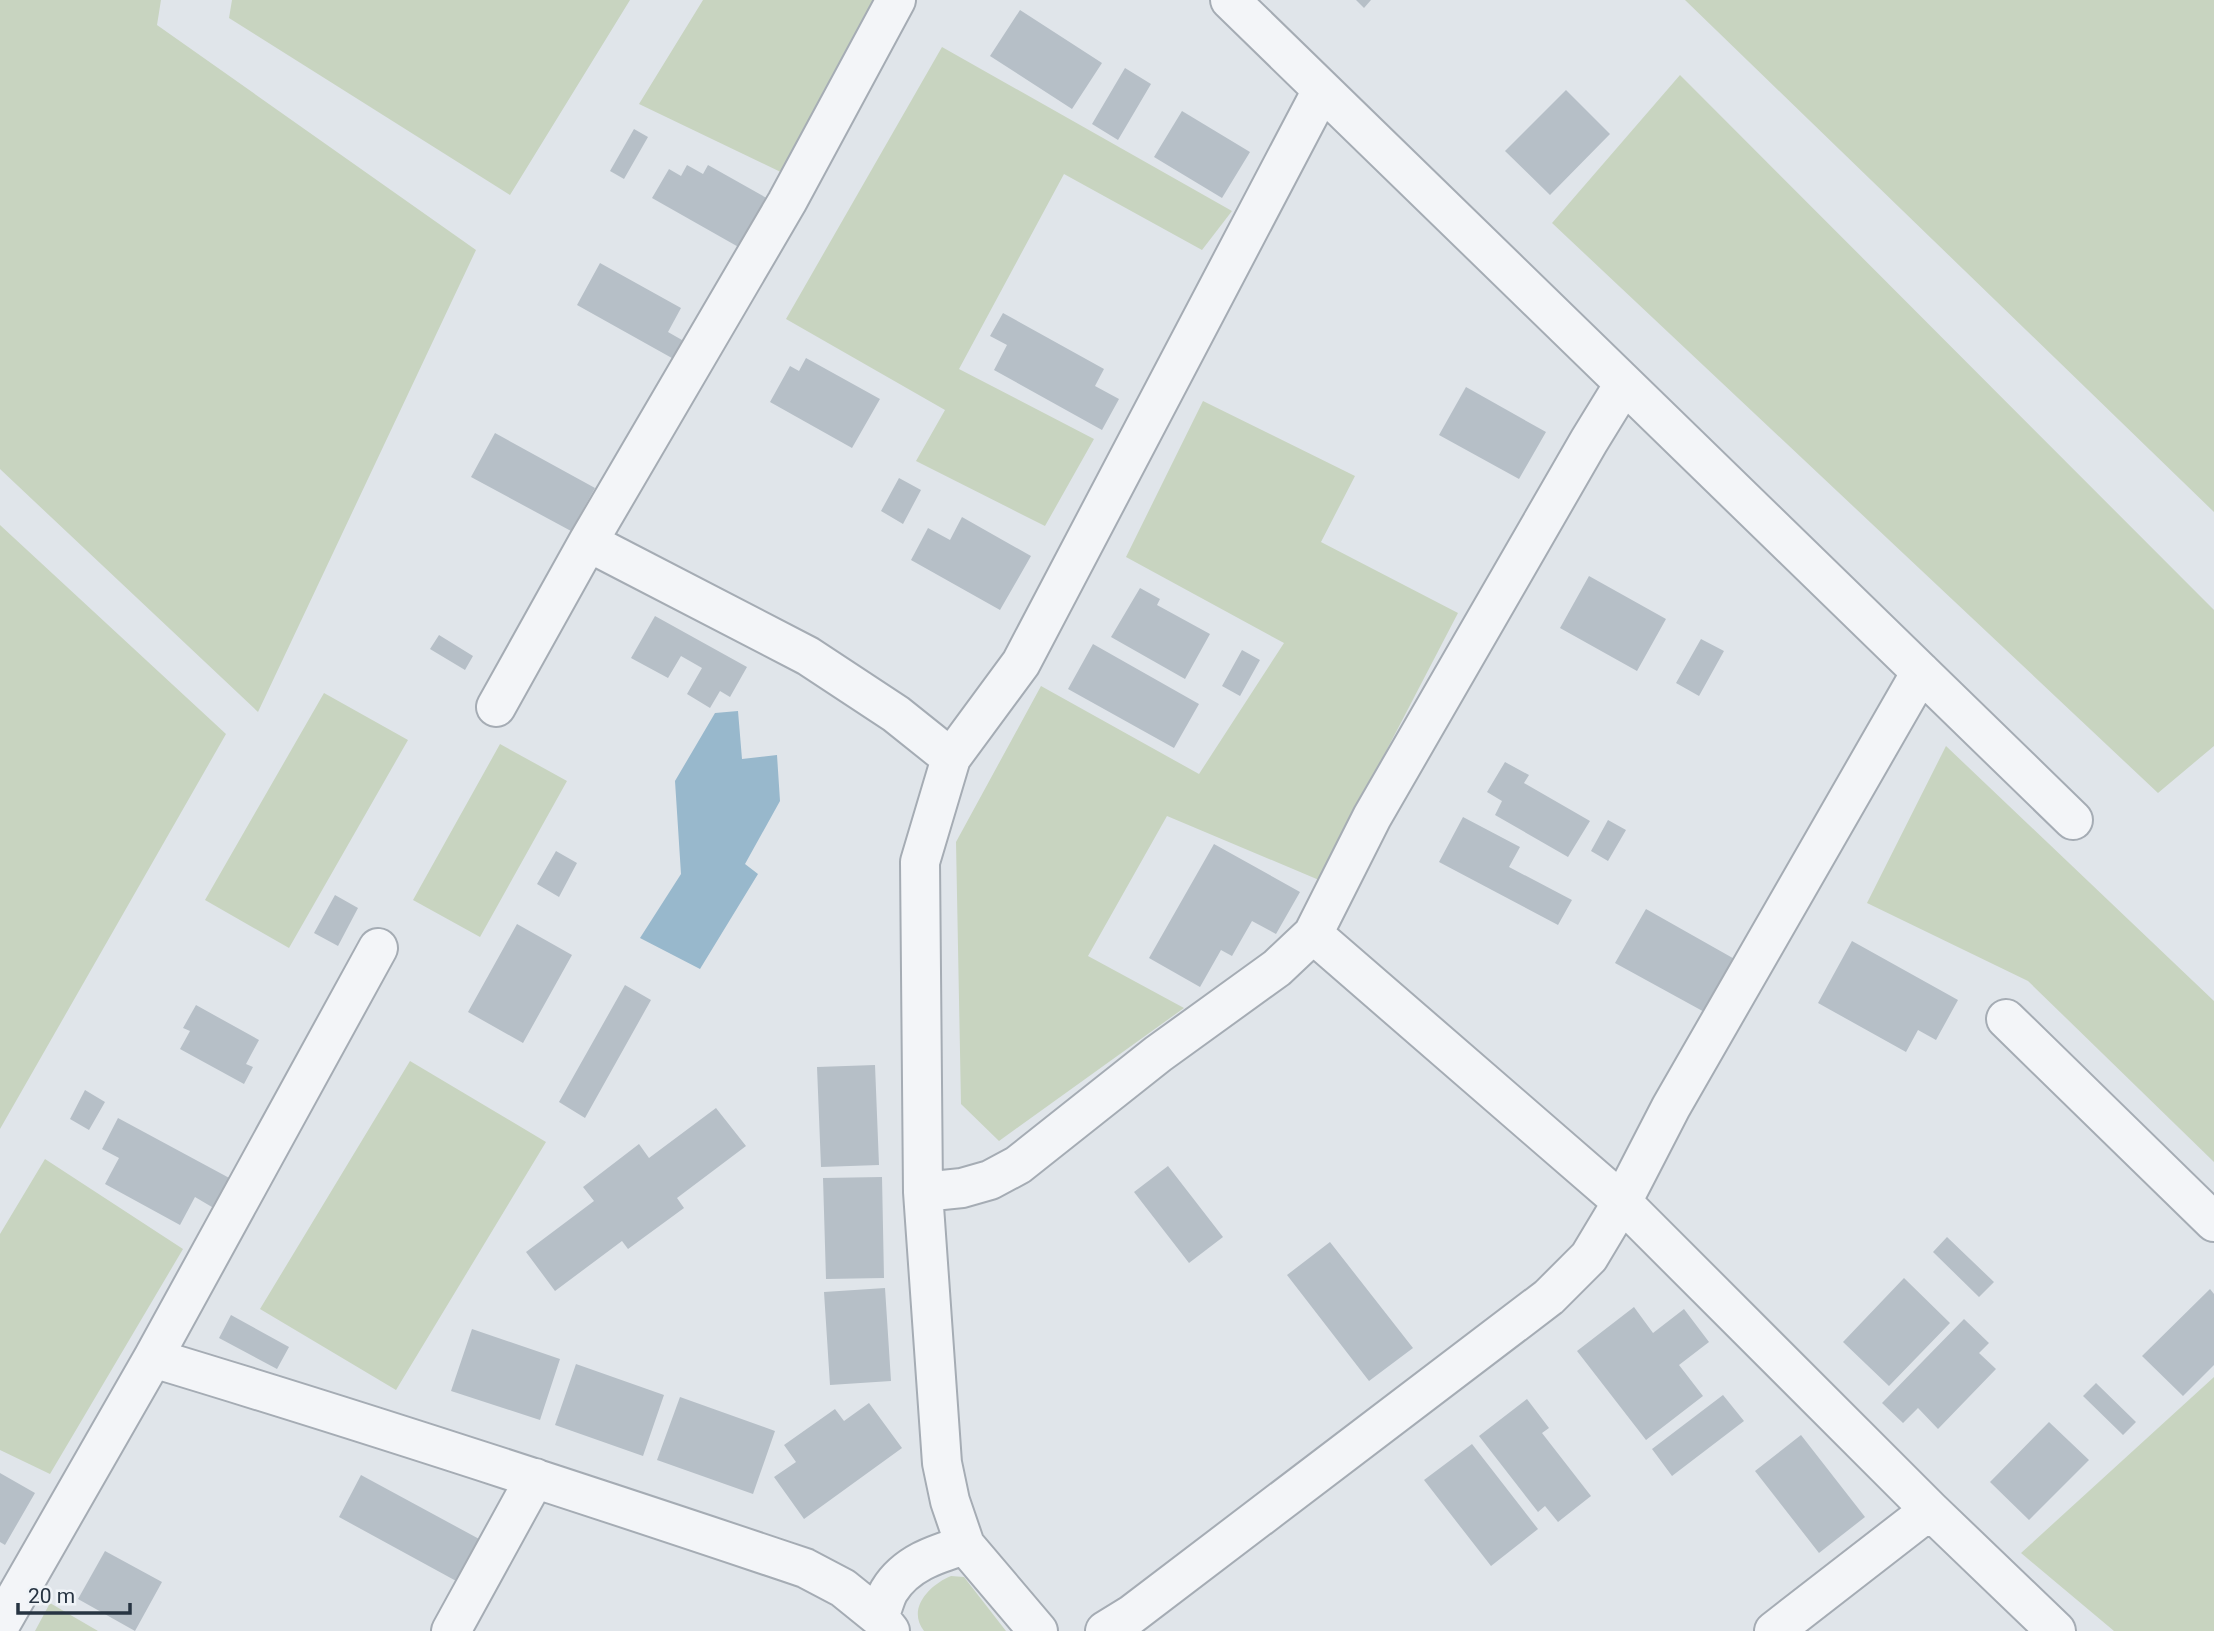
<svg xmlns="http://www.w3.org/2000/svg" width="2214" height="1631" viewBox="0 0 2214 1631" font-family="Roboto,sans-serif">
<rect width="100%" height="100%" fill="#e0e5ea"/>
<path fill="#c8d4c0" d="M0 0H161L157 25 476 250 258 712 0 469Z
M232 0H630L510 195 229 18Z
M703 0H889L789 176 639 104Z
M1685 0H2214V512Z
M942 47 1232 211 1202 250 1064 174 959 369 1094 439 1045 526 916 461 945 410 786 319Z
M1680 75 2214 610V746L2158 793 1552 223Z
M1203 401 1355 476 1321 542 1458 613 1319 880 1167 816 1088 956 1184 1008 999 1141 961 1104 956 842 1041 686 1199 774 1284 643 1126 557Z
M0 525 226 734 0 1129Z
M324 693 408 740 289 948 205 900Z
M500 744 567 781 480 937 413 900Z
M1946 746 2214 1001V1162L2028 981 1867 903Z
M410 1061 546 1142 396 1390 260 1309Z
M45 1159 183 1249 50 1474 0 1450V1234Z
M2214 1377V1631H2114L2021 1553Z
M951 1576 964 1577 1006 1631H924C906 1608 931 1584 951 1576Z
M50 1603 98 1631H35Z"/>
<path fill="#98b8cc" d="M738 711 742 759 777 755 780 801 745 864 758 874 700 969 640 938 681 874 675 781 715 713Z"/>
<path fill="#b6bfc7" d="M1356 0H1371L1364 8Z
M1020 10 1102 63 1072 109 990 56Z
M1125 68 1151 84 1118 140 1092 124Z
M1566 90 1610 134 1550 195 1505 151Z
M1182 111 1250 152 1222 198 1154 157Z
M634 129 648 137 624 179 610 171Z
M687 165 703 174 708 165 770 200 742 249 652 198 669 169 681 176Z
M600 263 681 308 668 332 689 344 679 362 577 305Z
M1003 313 1104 369 1095 386 1119 399 1102 430 994 370 1007 345 990 336Z
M806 358 880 399 852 448 770 402 790 366 799 371Z
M1466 387 1546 432 1519 479 1439 435Z
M495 433 595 488 571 531 471 477Z
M899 478 921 490 903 524 881 511Z
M962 517 1031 556 1000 610 911 560 928 528 950 540Z
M1589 576 1666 619 1637 671 1560 628Z
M1140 588 1160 599 1157 605 1210 634 1185 679 1111 637Z
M655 616 747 667 730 697 720 691 710 708 687 694 702 668 681 656 668 678 631 658Z
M439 635 473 656 465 670 430 649Z
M1701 639 1724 651 1699 696 1676 683Z
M1093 644 1199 704 1174 748 1068 689Z
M1242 650 1260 660 1240 696 1222 686Z
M1505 762 1529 775 1524 783 1590 821 1568 857 1495 815 1502 801 1487 792Z
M1463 817 1520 847 1509 867 1572 900 1558 925 1439 862Z
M1608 820 1626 830 1608 861 1591 851Z
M1214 844 1300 892 1276 934 1252 921 1232 956 1221 950 1200 987 1149 958Z
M556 851 577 863 559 897 537 884Z
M335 895 358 908 338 946 314 933Z
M1646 909 1738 961 1708 1014 1615 963Z
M517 924 572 955 523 1043 468 1012Z
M1852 941 1958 1000 1936 1040 1918 1030 1906 1052 1818 1003Z
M625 985 651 1000 585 1118 559 1102Z
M196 1005 259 1040 246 1064 253 1067 244 1084 180 1049 190 1031 183 1028Z
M875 1065 879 1165 821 1167 817 1067Z
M85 1090 105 1102 89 1130 70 1119Z
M716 1108 746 1146 677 1198 684 1208 628 1249 622 1241 555 1291 526 1252 594 1201 583 1187 639 1144 649 1158Z
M118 1118 233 1180 217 1210 195 1197 180 1225 105 1184 119 1158 102 1149Z
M1168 1166 1223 1237 1189 1263 1134 1192Z
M882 1177 884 1278 826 1279 823 1178Z
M1947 1237 1994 1282 1979 1297 1933 1252Z
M1330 1242 1413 1348 1369 1381 1287 1275Z
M1904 1278 1950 1323 1889 1386 1843 1342Z
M885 1288 891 1381 830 1385 824 1292Z
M2210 1289 2214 1294V1365L2183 1396 2142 1356Z
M1634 1307 1653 1333 1684 1309 1709 1342 1679 1365 1703 1396 1646 1440 1577 1351Z
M231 1315 289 1347 277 1369 219 1338Z
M1964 1319 1989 1343 1979 1353 1996 1369 1938 1429 1918 1408 1903 1423 1882 1403Z
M472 1329 560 1359 540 1420 451 1391Z
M576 1364 664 1395 643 1456 555 1425Z
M2096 1383 2136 1422 2123 1435 2083 1396Z
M1723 1395 1744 1421 1672 1476 1652 1449Z
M680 1397 775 1431 753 1494 657 1460Z
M1527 1399 1549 1428 1542 1433 1591 1496 1558 1522 1545 1506 1538 1512 1479 1436Z
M869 1403 902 1448 804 1519 774 1477 796 1462 784 1445 835 1409 844 1421Z
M2049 1422 2089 1460 2029 1520 1990 1482Z
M1801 1435 1865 1517 1819 1553 1755 1471Z
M1472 1444 1538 1529 1491 1566 1424 1480Z
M0 1473 35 1493 5 1545 0 1542Z
M361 1475 481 1540 458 1582 339 1517Z
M105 1551 162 1582 135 1631 78 1599Z"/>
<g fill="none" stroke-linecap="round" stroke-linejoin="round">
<defs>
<path id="street" d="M1230 0 2073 820
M588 542 808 656 896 714 951 758 920 862 923 1192 942 1463 950 1501 965 1545 1038 1631
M496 707 588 542 787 202 896 0
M951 758 1021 663 1322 90
M1313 934 1622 1202 1930 1510 2056 1631
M2006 1019 2214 1222
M923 1192 962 1188 990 1180 1018 1165 1158 1054 1277 968 1313 934 1372 817 1589 441 1624 384
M153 1358C372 1424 588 1495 805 1568L843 1588 879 1617
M0 1625 153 1358 378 948
M451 1631 535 1478
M890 1631 879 1617C883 1608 885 1598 889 1591 906 1563 936 1554 965 1545
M1105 1631 1131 1615 1549 1297 1589 1257 1622 1202 1671 1107 1921 672
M1774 1631 1930 1510"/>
</defs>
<use href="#street" stroke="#a5acb4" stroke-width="42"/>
<use href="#street" stroke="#f3f5f8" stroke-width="38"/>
</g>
<path d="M18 1603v10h112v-10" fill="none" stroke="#273442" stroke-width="3.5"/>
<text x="28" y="1603" font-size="21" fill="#273442" stroke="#eff3f7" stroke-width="5" paint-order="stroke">20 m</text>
</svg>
